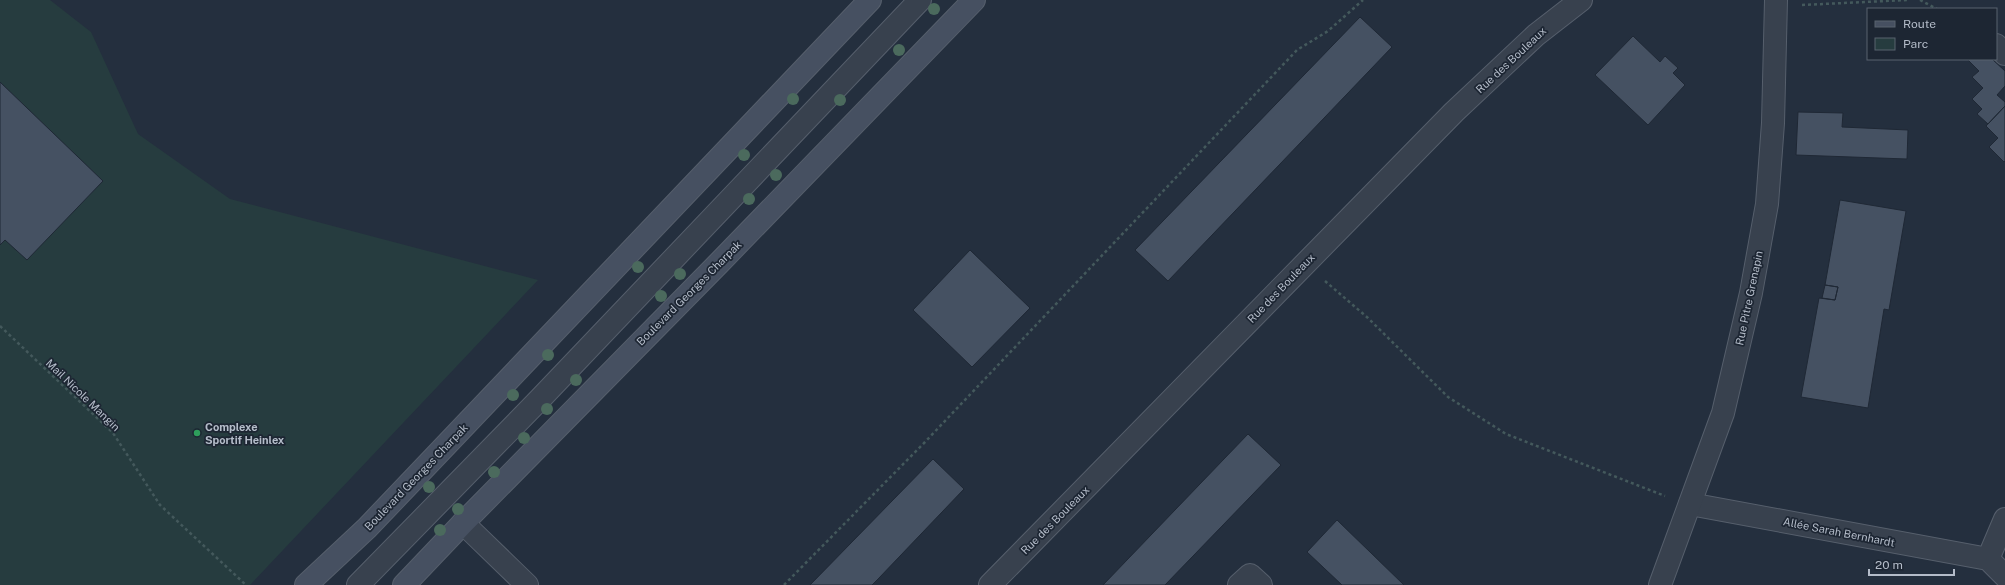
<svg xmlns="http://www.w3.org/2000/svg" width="2005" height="585" viewBox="0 0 2005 585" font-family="'Public Sans',sans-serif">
<rect width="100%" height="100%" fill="#242f3e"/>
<path fill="#263c3f" d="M0 0H50L91 32 138 134 230 199 538 280 250 585H0Z"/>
<path fill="#455162" stroke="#1f2835" d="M1360 17 1392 47 1168 281 1135 250Z
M1633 36 1660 62 1665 56 1678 68 1673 73 1685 85 1648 125 1595 75Z
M1967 59H1992L2005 71V86L1997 95 2005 102V106L1988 124 1977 114 1982 109 1972 99 1983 88 1972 77 1979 71Z
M0 82 103 181 27 260 5 240 0 245Z
M2005 106V161L2004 162 1989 147 1998 138 1986 126Z
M1798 112 1843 113 1842 127 1908 130 1907 159 1796 155Z
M1840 200 1906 211 1889 310 1884 309 1868 408 1801 397 1819 298 1835 300 1838 287 1825 285Z
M970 250 1030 308 972 367 913 310Z
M1825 285 1838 287 1835 300 1822 298Z
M1248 434 1281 465 1165 585H1103Z
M933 459 964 489 879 578 872 585H810Z
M1337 520 1404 585H1342L1307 552Z"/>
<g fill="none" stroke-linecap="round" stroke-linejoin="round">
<defs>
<path id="minor" d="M1996 45 2005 54
M1690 504 1988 559 2005 576
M463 523 527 585
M1988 559 2005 519
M990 585 1454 112 1536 35 1581 0
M1239 585 1250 575 1261 585"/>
<path id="tertiary" d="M358 585 539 400 920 0
M1660 585 1723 413 1751 293 1767 204 1773 123 1776 0"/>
<path id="secondary" d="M306 585 367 528 870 0
M404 585 463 523 719 263 974 0"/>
</defs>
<use href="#minor" stroke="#565f6c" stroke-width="24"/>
<use href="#tertiary" stroke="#565f6c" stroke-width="24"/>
<use href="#secondary" stroke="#565f6c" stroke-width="24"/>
<path stroke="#44595c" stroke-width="2.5" stroke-dasharray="3 3" stroke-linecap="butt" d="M1920 0 1937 9
M1802 5 1907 0
M1325 281 1368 318 1448 397 1506 434 1665 496
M0 326 113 433 160 505 246 585
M784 585 925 442 1297 50 1328 31 1363 0"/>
<use href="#minor" stroke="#38414e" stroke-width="22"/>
<use href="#tertiary" stroke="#38414e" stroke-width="22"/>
<use href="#secondary" stroke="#465061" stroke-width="22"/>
</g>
<g fill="#4b6a5d">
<circle cx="934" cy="9" r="6"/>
<circle cx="899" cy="50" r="6"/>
<circle cx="793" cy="99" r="6"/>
<circle cx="840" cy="100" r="6"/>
<circle cx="744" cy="155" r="6"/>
<circle cx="776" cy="175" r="6"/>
<circle cx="749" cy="199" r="6"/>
<circle cx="638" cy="267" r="6"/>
<circle cx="680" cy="274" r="6"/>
<circle cx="661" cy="296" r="6"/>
<circle cx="548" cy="355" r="6"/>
<circle cx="576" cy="380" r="6"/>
<circle cx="513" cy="395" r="6"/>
<circle cx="547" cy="409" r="6"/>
<circle cx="524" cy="438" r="6"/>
<circle cx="494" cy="472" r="6"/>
<circle cx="429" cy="487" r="6"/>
<circle cx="458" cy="509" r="6"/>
<circle cx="440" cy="530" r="6"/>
</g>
<circle fill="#2e9e5b" stroke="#1d2633" stroke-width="1.5" cx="197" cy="433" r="4"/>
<g text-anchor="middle" stroke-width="3.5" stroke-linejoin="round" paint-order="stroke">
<g font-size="11" fill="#b4bcc9" stroke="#1d2633">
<text transform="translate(1511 60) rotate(-43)" y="4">Rue des Bouleaux</text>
<text transform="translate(1281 288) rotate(-46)" y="4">Rue des Bouleaux</text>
<text transform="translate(689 293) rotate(-45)" y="4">Boulevard Georges Charpak</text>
<text transform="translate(1749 298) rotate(-78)" y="4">Rue Pitre Grenapin</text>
<text transform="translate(83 395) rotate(44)" y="4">Mail Nicole Mangin</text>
<text transform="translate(416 477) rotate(-46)" y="4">Boulevard Georges Charpak</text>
<text transform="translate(1055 520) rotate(-45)" y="4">Rue des Bouleaux</text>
<text transform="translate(1839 532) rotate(11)" y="4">Allée Sarah Bernhardt</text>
</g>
<g font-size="11" font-weight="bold" fill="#b4bcc9" stroke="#1d2633" text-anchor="start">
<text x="205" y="431">Complexe<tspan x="205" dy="13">Sportif Heinlex</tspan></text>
</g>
</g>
<rect x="1867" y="8" width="130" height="52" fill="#1d2633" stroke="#59626f"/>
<rect x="1875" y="21" width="20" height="6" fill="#465061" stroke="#59626f"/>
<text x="1903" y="28" font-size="12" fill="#b4bcc9">Route</text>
<rect x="1875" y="38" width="20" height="12" fill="#263c3f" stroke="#59626f"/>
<text x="1903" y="48" font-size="12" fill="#b4bcc9">Parc</text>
<path d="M1869 569v6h85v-6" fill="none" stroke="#b4bcc9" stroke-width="2"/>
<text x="1875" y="569" font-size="12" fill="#b4bcc9" stroke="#1d2633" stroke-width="3" paint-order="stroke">20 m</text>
</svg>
